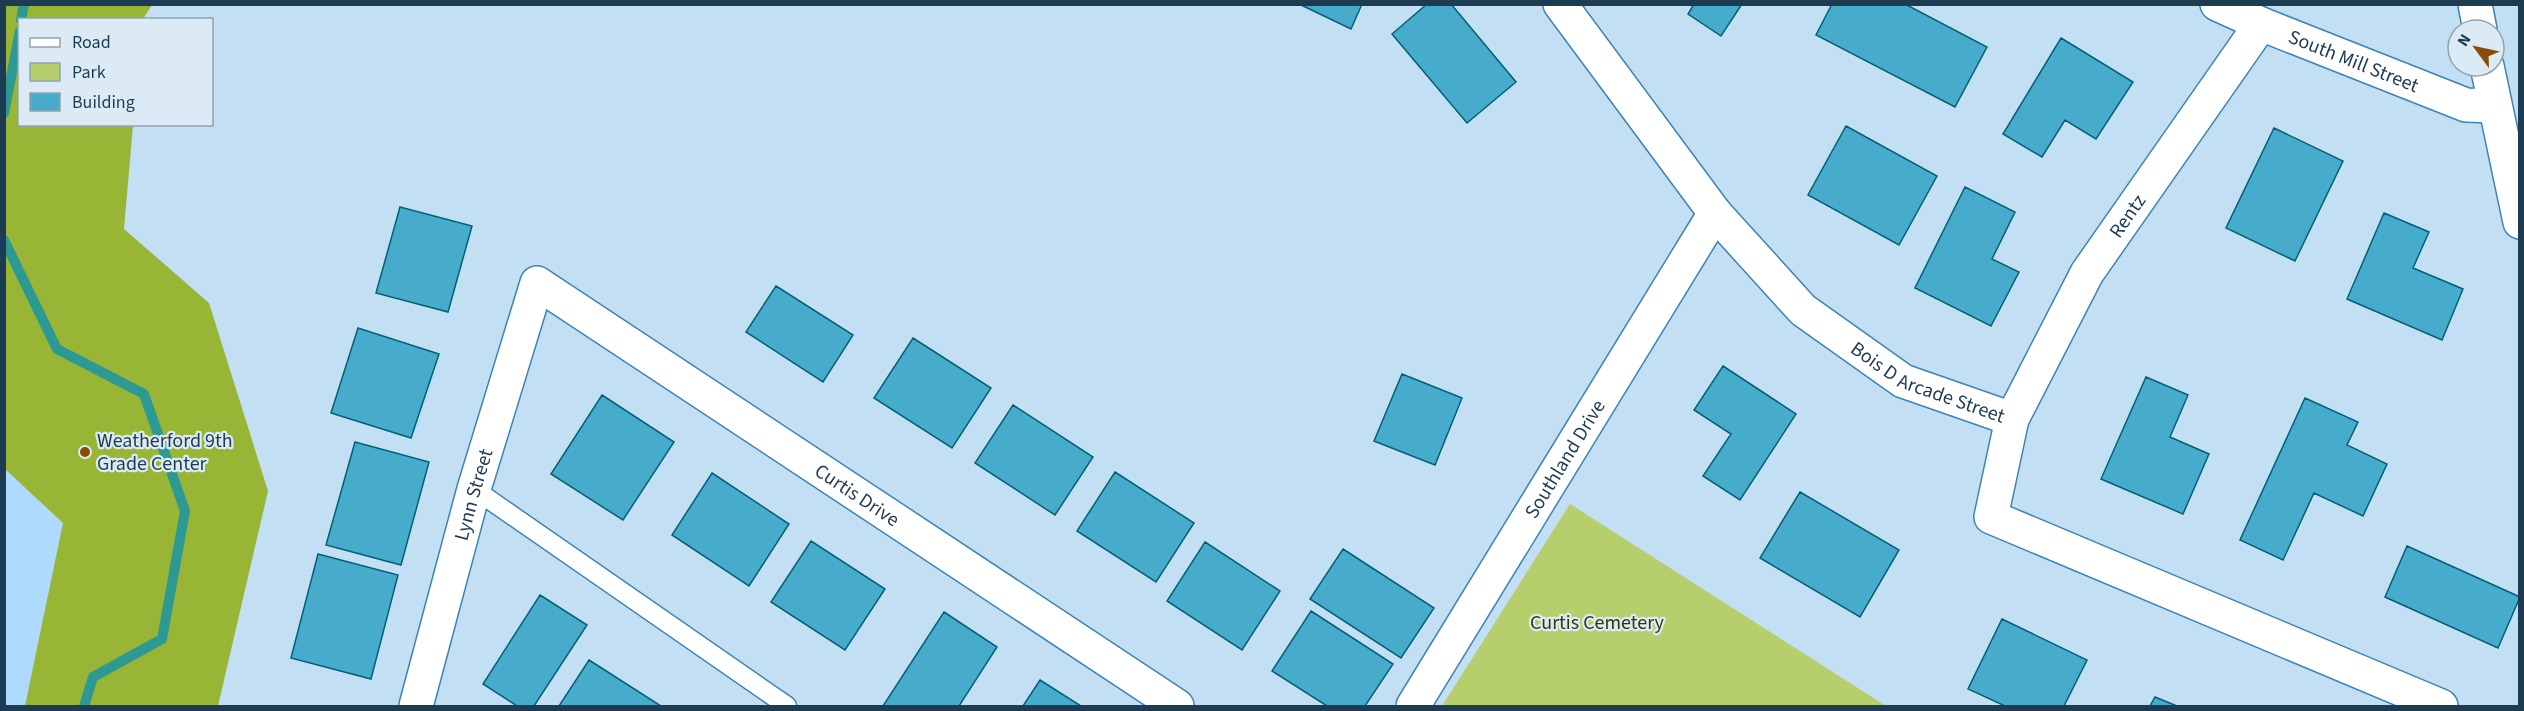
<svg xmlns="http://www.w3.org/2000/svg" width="2524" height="711" viewBox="0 0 2524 711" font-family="'Source Sans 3',sans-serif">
<rect width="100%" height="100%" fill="#c3dff4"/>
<path fill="#addafd" d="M4 240 58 348 83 706H5Z"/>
<path fill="#b6cf6c" d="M1570 504 1886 706H1442Z"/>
<path fill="#99b536" d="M4 5H152L143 19 20 20V124L133 125 124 229 209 303 268 491 218 706H25L63 523 5 469Z"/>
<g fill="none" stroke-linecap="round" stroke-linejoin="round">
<path stroke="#2c9a92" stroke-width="10" d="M21 20 24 4
M4 113 20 31
M4 240 57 349 144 394 185 511 162 639 93 677 84 706"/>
</g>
<path fill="#47accb" stroke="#036076" stroke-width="1.5" d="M1299 4H1362L1351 29Z
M1427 4H1451L1516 82 1467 123 1392 34Z
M1694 4H1742L1721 36 1688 14Z
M1832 4H1905L1987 47 1955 107 1816 35Z
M2061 38 2133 82 2096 139 2065 120 2042 157 2003 134Z
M1846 126 1937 176 1899 245 1808 195Z
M2274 128 2343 161 2295 261 2226 228Z
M1965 187 2015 212 1992 259 2019 272 1991 326 1915 288Z
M400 207 472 226 448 312 376 293Z
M2384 213 2429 232 2413 268 2463 289 2442 340 2347 299Z
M776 286 853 335 823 382 746 332Z
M358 328 439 354 411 438 331 413Z
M913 338 991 388 952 448 874 398Z
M1723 366 1796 414 1740 500 1703 476 1731 434 1694 410Z
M1402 374 1462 398 1435 465 1374 441Z
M2146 377 2188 395 2170 437 2209 454 2183 514 2101 479Z
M602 395 674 442 623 520 551 474Z
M2305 398 2358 422 2347 445 2387 464 2363 516 2314 493 2283 560 2240 540Z
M1013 405 1093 457 1055 515 975 463Z
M355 442 429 462 401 565 326 545Z
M1115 472 1194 523 1156 582 1077 531Z
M712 473 789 524 749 586 672 535Z
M1800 492 1899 550 1860 617 1760 558Z
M811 541 885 589 845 650 771 602Z
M1205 542 1280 591 1242 650 1167 601Z
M2407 546 2520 597 2498 648 2385 597Z
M1343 549 1434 608 1401 658 1310 599Z
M318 554 398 575 371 679 291 658Z
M540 595 587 625 534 706H517L483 684Z
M1311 611 1393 664 1365 706H1327L1272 671Z
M944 612 997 647 959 706H883Z
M2002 619 2087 660 2064 706H2005L1968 689Z
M589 660 661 706H559Z
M1040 680 1081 706H1023Z
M2155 697 2177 706H2150Z"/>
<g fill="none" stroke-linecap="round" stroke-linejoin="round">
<defs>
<path id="service" d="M474 489 787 706"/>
<g id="minor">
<path id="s1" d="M1560 4 1715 213 1803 310 1903 381 2012 419 1991 517 2441 706"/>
<path id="s2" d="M2217 4 2261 24 2466 105 2494 106"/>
<path d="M2475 4 2480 30"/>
<path d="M2487 66 2520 222"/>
<path id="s3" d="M2012 419 2087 273 2261 24"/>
<path id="s4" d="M416 706 474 489 537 283 1177 706"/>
<path id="s5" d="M1413 706 1715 213"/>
</g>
</defs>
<use href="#service" stroke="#3d84b4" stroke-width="21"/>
<use href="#minor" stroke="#3d84b4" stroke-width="36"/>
<use href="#service" stroke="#fff" stroke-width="18"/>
<use href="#minor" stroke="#fff" stroke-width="33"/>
</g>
<circle fill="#884c07" stroke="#dceaf5" stroke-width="2" cx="85" cy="452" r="6"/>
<g text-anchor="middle" stroke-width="4.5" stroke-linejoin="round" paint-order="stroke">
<g font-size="20" fill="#1e3c51" stroke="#dceaf5">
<text dy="7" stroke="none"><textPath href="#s2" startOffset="148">South Mill Street</textPath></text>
<text dy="7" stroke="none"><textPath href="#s3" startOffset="234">Rentz</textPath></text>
<text dy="7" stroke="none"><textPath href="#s1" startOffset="537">Bois D Arcade Street</textPath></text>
<text dy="7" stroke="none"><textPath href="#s5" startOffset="290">Southland Drive</textPath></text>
<text dy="7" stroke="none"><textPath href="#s4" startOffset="219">Lynn Street</textPath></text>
<text dy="7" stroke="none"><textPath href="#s4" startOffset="824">Curtis Drive</textPath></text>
</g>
<g font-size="20" fill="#1e3c51" stroke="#dceaf5" text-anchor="start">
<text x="97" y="447">Weatherford 9th<tspan x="97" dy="23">Grade Center</tspan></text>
</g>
<g font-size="20" fill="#2e3905" stroke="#dceaf5">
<text x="1597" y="629">Curtis Cemetery</text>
</g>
</g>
<rect width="2524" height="711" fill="none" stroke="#1e3c51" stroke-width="12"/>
<rect x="18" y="18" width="195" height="108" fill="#dceaf5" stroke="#90a4b3" stroke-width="1.5"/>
<rect x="30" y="38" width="30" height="9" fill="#ffffff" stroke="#90a4b3" stroke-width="1.5"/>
<text x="72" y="48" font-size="18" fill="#1e3c51">Road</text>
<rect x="30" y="63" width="30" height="18" fill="#b6cf6c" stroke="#90a4b3" stroke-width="1.5"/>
<text x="72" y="78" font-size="18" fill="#1e3c51">Park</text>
<rect x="30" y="93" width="30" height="18" fill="#47accb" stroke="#90a4b3" stroke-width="1.5"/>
<text x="72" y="108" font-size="18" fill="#1e3c51">Building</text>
<g transform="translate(2476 48) rotate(303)"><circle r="28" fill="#dceaf5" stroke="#90a4b3" stroke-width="1.5"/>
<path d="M0-4.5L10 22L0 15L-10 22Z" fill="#884c07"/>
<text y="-9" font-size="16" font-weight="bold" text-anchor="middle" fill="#1e3c51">N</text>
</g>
</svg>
